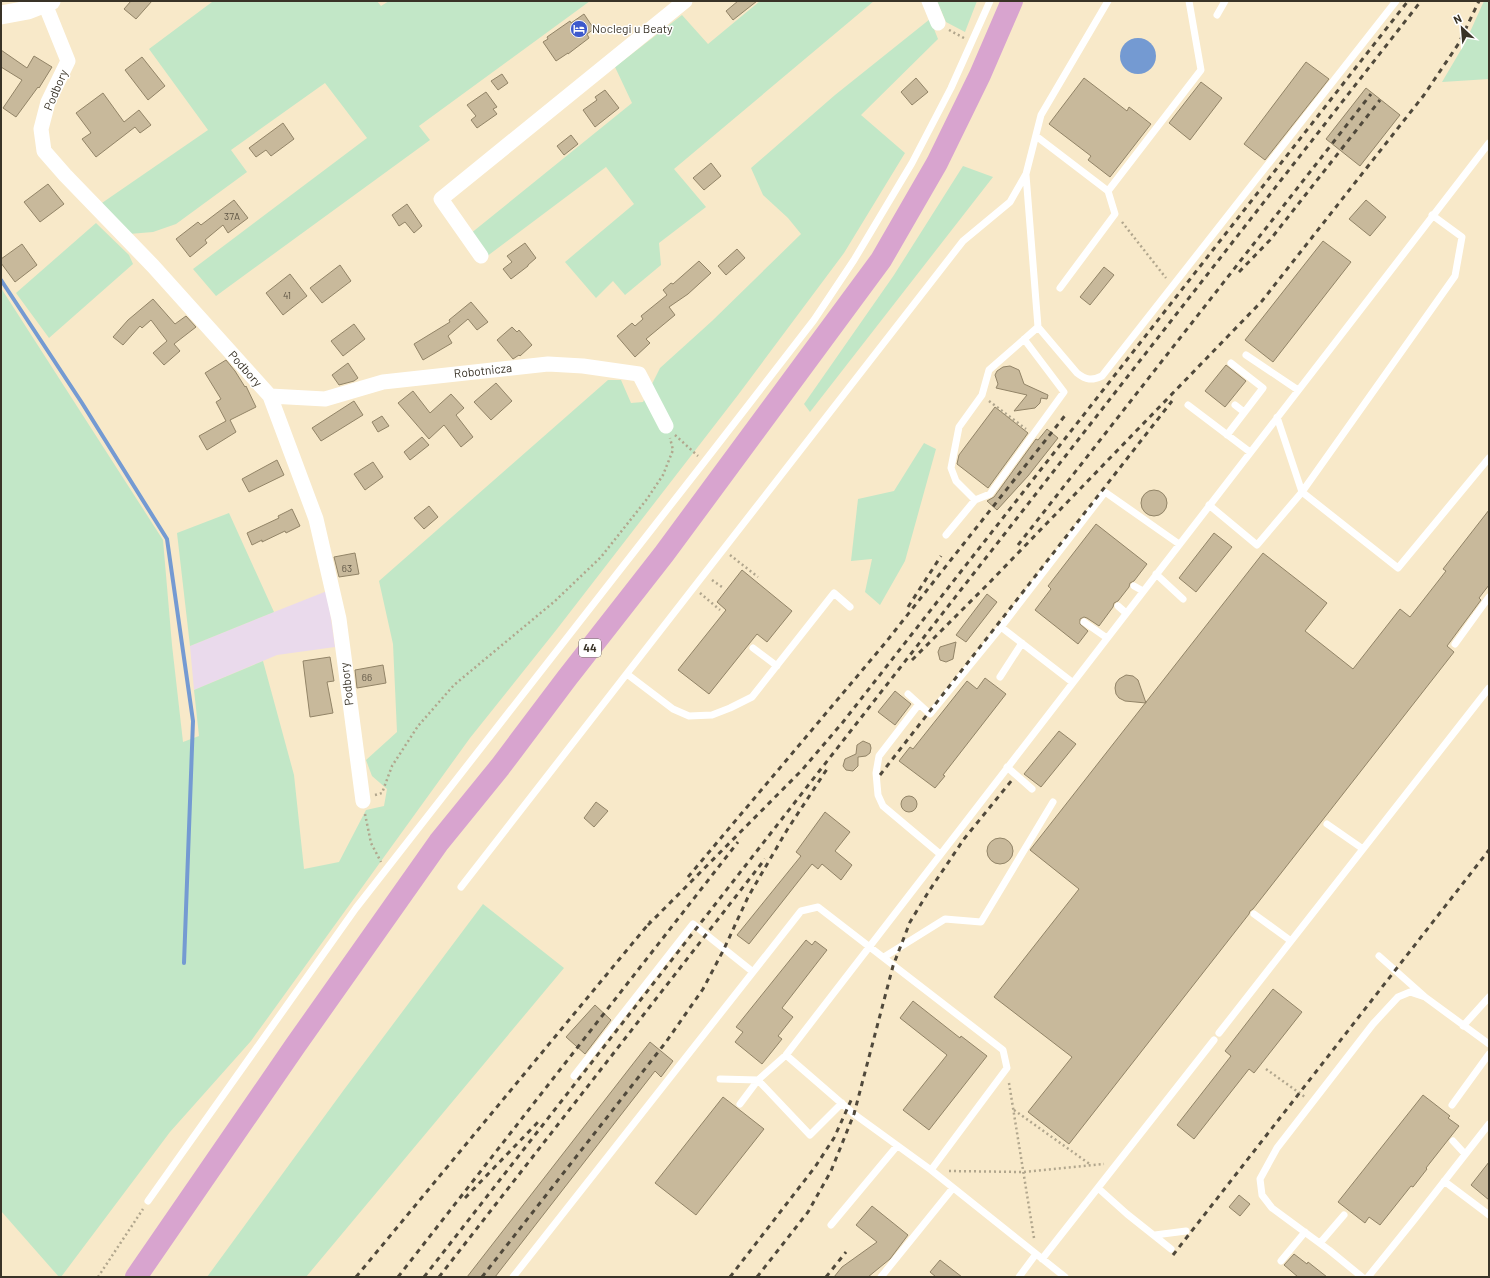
<svg xmlns="http://www.w3.org/2000/svg" width="1490" height="1278" viewBox="0 0 1490 1278" font-family="Barlow,sans-serif">
<rect width="100%" height="100%" fill="#f8e9c9"/>
<path fill="#eadaec" d="M327 591 335 647 277 655 194 690 190 646 274 612Z"/>
<path fill="#c2e7c7" d="M230 1H377L381 6 389 1H590L419 126 430 140 216 296 193 269 367 138 325 83 231 150 247 172 176 224 153 232 129 234 99 205 208 130 149 49 212 2Z
M760 1H874L674 169 706 207 659 243 661 265 625 295 613 281 596 298 565 262 634 204 606 167 486 257 470 234 632 103 615 67 682 15 708 44Z
M937 1H977L965 32 946 22Z
M1484 1H1489V79L1442 82 1465 43Z
M930 19 938 39 861 115 905 153 844 253 738 395 557 629 470 738 251 1041 170 1132 61 1277H59L1 1211V288L163 540 172 645 183 742 199 736 194 690 263 661 294 775 304 869 339 862 366 810 384 806 387 789 372 776 366 760 397 732 393 644 379 581 608 380H621L631 403 643 402 660 368 712 321 801 234 788 218 763 195 751 168 835 95Z
M963 166 993 177 810 412 804 404 894 275Z
M96 223 129 255 133 264 49 338 16 293Z
M924 443 936 449 905 561 880 605 865 592 872 559 851 561 858 499 894 491Z
M229 513 274 612 190 646 177 533Z
M483 904 564 968 306 1277H207L343 1091Z"/>
<path fill="#749ad2" d="M1120 56a18 18 0 1 1 36 0a18 18 0 1 1-36 0Z"/>
<g fill="none" stroke-linecap="round" stroke-linejoin="round">
<path stroke="#749ad2" stroke-width="4" d="M1 280 82 403 167 539 193 721 184 963"/>
</g>
<path fill="#c8b99b" stroke="#928467" d="M131 1H152L136 19 124 9Z
M738 1H757L733 20 726 11Z
M584 14 594 29 587 34 589 38 568 54V53L556 61 543 42 548 39 547 37 570 21 571 23Z
M1 50 27 68 34 56 52 67 39 88 38 87 16 117 3 108 22 80 1 67Z
M142 57 165 86 148 100 125 70Z
M1306 62 1329 79 1265 160 1244 144Z
M502 74 508 83 498 90 491 81Z
M916 78 928 92 912 105 901 92Z
M1084 78 1127 111 1129 107 1151 124 1110 177 1088 160 1091 156 1049 124Z
M1201 82 1222 98 1190 140 1169 123Z
M1366 88 1400 115 1360 166 1326 139Z
M605 90 619 108 595 127 583 110 597 100 595 97Z
M486 92 497 107 493 109 497 114 477 128 471 120 476 116 467 105Z
M103 93 124 122 139 110 151 125 140 133 135 127 96 157 82 139 91 133 76 113Z
M283 123 294 139 271 156 266 150 256 157 249 148Z
M571 135 578 144 564 155 557 146Z
M711 163 721 176 704 190 693 178Z
M48 184 64 204 40 222 24 202Z
M234 200 248 218 228 233 223 225 205 240 207 243 190 257 176 239 198 222 201 225Z
M1366 200 1386 217 1370 236 1349 219Z
M407 204 422 226 414 233 405 222 399 226 392 215Z
M1323 241 1351 262 1273 362 1245 340Z
M525 243 536 258 528 265V266L511 279 503 269 512 262 507 256Z
M22 244 37 265 15 282 1 263V259Z
M737 249 745 258 726 275 718 266Z
M699 261 711 273 688 294 669 307 675 315 646 339 650 343 635 357 617 336 632 323 635 326 643 319 641 316 667 295 663 290 671 283 673 284Z
M340 265 351 281 322 303 310 288Z
M1104 267 1114 275 1090 305 1080 297Z
M290 274 307 296 283 315 266 293Z
M153 299 175 324 186 316 196 327 174 344 180 351 164 365 153 353 167 341 151 320 142 328 140 326 123 345 113 337 128 320Z
M471 302 488 322 477 330 468 319 448 336 452 343 423 360 414 344 450 322 449 320Z
M354 324 365 339 343 356 331 341Z
M512 327 517 332 519 330 532 345 520 356 519 355 513 359 497 340Z
M226 360 235 371 245 387 246 386 256 407 230 420 236 432 207 450 199 436 226 421 216 402 221 399 205 373Z
M348 363 358 378 354 381 339 385 332 375Z
M1226 365 1246 381 1225 407 1205 391Z
M1010 366 1019 370 1024 384 1048 395 1047 399 1041 398 1040 403 1035 408 1014 411 1027 395 996 388 998 384 995 375 997 371 1003 367Z
M496 383 512 401 491 420 474 402Z
M413 391 430 413 451 394 464 408 456 415 473 437 461 447 444 425 429 439 398 403Z
M354 401 363 415 321 441 312 428Z
M995 407 1028 433 988 488 957 464 959 455Z
M382 416 389 426 378 432 372 422Z
M1047 429 1058 438 1028 476 997 510 987 501 994 497 1036 439 1038 440Z
M422 437 429 445 410 460 404 452Z
M277 460 284 475 249 492 242 479Z
M373 462 383 477 365 490 354 474Z
M1141 503a13 13 0 1 1 26 0a13 13 0 1 1-26 0Z
M429 506 438 517 424 529 414 518Z
M292 509 300 526 286 533 285 531 262 542V540L252 545 247 533 279 518 278 516Z
M1489 510V585L1479 598 1481 600 1447 646 1454 652 1253 909 1250 911 1249 914 1069 1144 1028 1112 1072 1057 994 997 1079 889 1030 850 1263 553 1327 603 1305 631 1353 669 1400 609 1410 617 1446 571 1443 569Z
M1096 524 1147 564 1134 581 1130 583 1129 587 1118 601 1114 603 1113 607 1099 626 1087 618 1084 617 1080 619V624L1088 631 1078 644 1035 610 1051 589 1048 586Z
M1214 533 1232 547 1196 592 1179 578Z
M355 553 359 574 339 577 334 557Z
M742 570 792 611 767 642 757 634 709 694 678 670 726 610 717 602Z
M987 594 997 602 966 642 956 635Z
M956 642 953 659 946 662 940 660 938 652 940 647Z
M330 657 334 681 327 682 333 713 310 717 303 661Z
M383 665 386 683 357 688 355 670Z
M1126 675 1133 676 1138 680 1146 703 1125 701 1119 698 1116 694 1115 688 1116 683 1119 679Z
M985 678 1006 694 943 775 945 776 935 788 899 761 910 747 913 749 967 681 977 689Z
M895 691 911 704 895 725 878 712Z
M1059 731 1076 744 1041 787 1024 774Z
M863 741 870 744 871 748 870 753 866 756 858 757V766L853 771 846 770 843 766 845 759 856 754 857 745Z
M901 804a8 8 0 1 1 16 0a8 8 0 1 1-16 0Z
M596 802 608 811 594 827 584 818Z
M825 812 850 832 835 851 852 865 841 880 822 864 818 869 812 864 749 944 737 935 801 856 796 852Z
M987 851a13 13 0 1 1 26 0a13 13 0 1 1-26 0Z
M806 940 812 945 815 941 827 950 782 1008 793 1017 778 1036 782 1039 762 1064 735 1042 743 1032 736 1027Z
M1273 989 1302 1012 1254 1073 1249 1069 1194 1139 1177 1125 1231 1056 1225 1051Z
M913 1001 960 1038 961 1036 987 1056 929 1130 903 1110 947 1055 900 1018Z
M595 1005 611 1020 585 1054 566 1037Z
M650 1042 673 1061 661 1077 655 1071 495 1277H467Z
M1423 1095 1450 1116 1448 1118 1459 1126 1426 1168 1427 1169 1413 1187 1411 1186 1380 1225 1369 1217 1365 1223 1338 1202Z
M723 1097 764 1129 696 1215 655 1183Z
M1489 1162V1200L1471 1185Z
M1239 1195 1250 1204 1240 1216 1229 1207Z
M872 1206 908 1235 890 1259 868 1277H834L842 1267 877 1242 856 1225Z
M1294 1254 1307 1264 1308 1262 1327 1277H1298L1284 1265Z
M940 1260 962 1277H936L930 1272Z"/>
<g fill="none" stroke-linecap="round" stroke-linejoin="round">
<path stroke="#b1a68d" stroke-width="2.5" stroke-dasharray="2 3" stroke-linecap="butt" d="M949 30 964 38
M1122 222 1166 278
M989 401 1026 429
M675 435 698 456
M730 555 758 577
M712 580 722 587
M700 593 720 610
M375 795 382 793 392 766 418 726 454 685 555 601 601 557 647 499 663 475 673 450 670 438
M365 814 371 843 381 862
M1266 1069 1305 1097
M1009 1083 1034 1238
M1014 1110 1091 1165
M949 1171 1023 1172 1104 1164
M98 1277 143 1209"/>
<path stroke="#fff" stroke-width="7" d="M1217 15 1225 1
M1036 136 1108 191 1201 70 1189 1
M1060 288 1115 214 1108 191
M1038 327 1077 373C1086 380 1092 381 1102 376L1396 1
M1024 339 1064 392 990 494 975 500 956 481 951 468 959 427 982 395 989 370 1038 327 1026 175
M1246 355 1298 390
M1188 405 1250 452
M1235 405 1244 412
M1277 417 1302 492 1455 276 1462 237 1432 215
M1227 435 1263 388 1231 363
M1209 505 1257 545 1302 492 1398 568 1489 458
M946 535 975 500
M1156 574 1183 599
M1134 586 1143 591
M1118 606 1126 613
M1084 622 1107 638
M1455 644 1489 597
M753 648 777 666
M627 674 673 709 689 716 712 715 730 708 752 697 834 593 850 607
M1000 677 1022 643
M1072 682 1001 627 1105 492 1179 544
M908 694 930 714 1001 627
M919 704 879 756 876 773 878 795 883 806 940 854
M1007 767 1032 789
M1327 824 1363 849
M461 887 963 241 1010 202 1026 174 1041 115 1108 1
M1254 914 1291 941
M1379 956 1424 996
M884 957 945 919 981 922 1053 802
M1463 1026 1489 997
M1219 1033 1489 688
M786 1055 758 1080 810 1135 842 1103
M574 1076 693 924 753 972
M720 1079 758 1080 740 1104
M1452 1105 1489 1054
M1453 1141 1465 1154
M1444 1181 1489 1215
M1098 1188 1127 1214 1171 1249
M148 1201 356 908 705 461 814 320 854 260 912 163 951 88 990 1
M831 1225 897 1146
M1155 1235 1186 1231
M1320 1243 1344 1215
M1042 1259 1214 1040
M1281 1261 1305 1232
M513 1277 801 911 818 907 1003 1050 1007 1068 931 1170
M881 1277 953 1188
M1019 1277 1036 1254
M1065 1277 931 1170 854 1114 786 1055 1489 143
M1362 1277 1329 1250 1272 1208 1262 1195 1260 1179 1277 1148 1373 1024 1398 997 1410 992 1425 997 1489 1044
M1368 1277 1414 1220 1489 1124"/>
<path stroke="#fff" stroke-width="15" d="M929 1 938 23
M45 4 68 61 48 102 41 129 44 151 65 175 153 266 270 396 316 519 339 619 363 801
M481 256 441 199 685 1
M270 396 325 399 383 382 548 364 583 366 639 374 666 426"/>
<path stroke="#fff" stroke-width="19" d="M1 15 28 10 51 1"/>
<path stroke="#d8a4cf" stroke-width="22" d="M136 1277 295 1046 439 842 500 767 567 678 664 554 881 260 937 163 980 75 1012 1"/>
<path stroke="#50493b" stroke-width="3" stroke-dasharray="5 5" stroke-linecap="butt" d="M1239 272 1270 240 1380 100
M1018 545 1371 94
M908 607 941 556
M912 660 989 583 1262 301 1424 95 1459 43 1479 1
M880 775 1172 401
M688 877 886 642 1067 413
M648 925 802 770 843 722 1408 1
M465 1198 540 1120
M1173 1255 1489 850
M356 1277 651 921
M398 1277 738 842
M424 1277 1421 1
M439 1277 765 859
M482 1277 666 1042 703 989 724 949 748 897 787 830 829 766
M730 1277 815 1167 834 1138 853 1096
M757 1277 808 1212 831 1171 854 1114 893 966 910 922 929 891 964 839 1012 780
M826 1277 846 1252"/>
</g>
<defs>
<symbol id="hotel-disc" viewBox="-11 -11 22 22"><circle r="9.5" fill="#3d59cc" stroke="#fff"/><path d="M-6-4.5h1.5V1H6V5H4.5V3h-9V5H-6ZM-4 0a1.8 1.8 0 1 1 3.6 0ZM.5 0V-2.5h3Q6-2.5 6 0Z" fill="#fff"/></symbol>
</defs>
<g fill-rule="evenodd">
<use href="#hotel-disc" x="569" y="19" width="20" height="20"/>
</g>
<g text-anchor="middle" stroke-width="3" stroke-linejoin="round" paint-order="stroke">
<g font-size="10" fill="#5d5444">
<text x="232" y="220">37A</text>
<text x="287" y="299">41</text>
<text x="347" y="572">63</text>
<text x="367" y="681">66</text>
</g>
<rect fill="#fff" stroke="#747068" stroke-width="1" x="579" y="639" width="22" height="18" rx="3"/>
<g font-size="11" font-weight="bold" fill="#393327">
<text x="590" y="652">44</text>
</g>
<g font-size="12" fill="#393327" stroke="#fff" text-anchor="start">
<text x="592" y="33">Noclegi u Beaty</text>
</g>
<g font-size="12" fill="#393327" stroke="#fff">
<text transform="translate(56 90) rotate(-67)" y="4">Podbory</text>
<text transform="translate(245 369) rotate(48)" y="4">Podbory</text>
<text transform="translate(483 371) rotate(-6)" y="4">Robotnicza</text>
<text transform="translate(347 684) rotate(-97)" y="4">Podbory</text>
</g>
</g>
<rect width="1490" height="1278" fill="none" stroke="#393327" stroke-width="4"/>
<g transform="translate(1462 28) rotate(334)" stroke="#ffffff" stroke-width="3" paint-order="stroke">
<path d="M0-3L7 15L0 10L-7 15Z" fill="#393327"/>
<text y="-6" font-size="11" font-weight="bold" text-anchor="middle" fill="#393327">N</text>
</g>
</svg>
